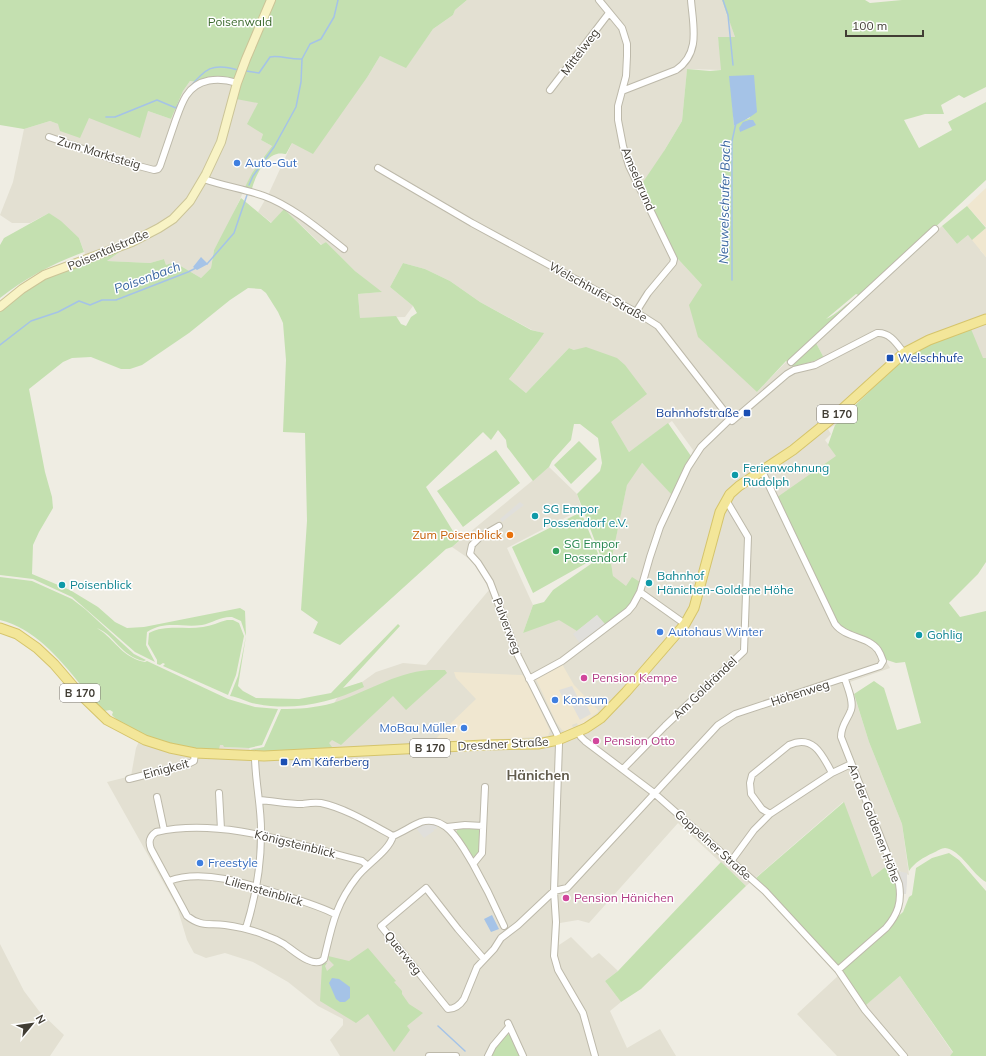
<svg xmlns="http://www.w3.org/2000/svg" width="986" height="1056" viewBox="0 0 986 1056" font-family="Mulish,sans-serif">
<rect width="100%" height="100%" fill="#efede3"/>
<path fill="#e3e0d2" d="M467 0H723L735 37H718L722 70 687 69 682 121 664 151 678 259 702 285 757 392 787 361 824 358 816 343 942 226 957 244 968 235 981 248 980 250 986 257V358L908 356 857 401 850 410 835 425 828 429 831 434 825 440 837 456 880 650 890 668 850 682 869 742 902 824 909 875 903 873 888 865 872 877 843 802 746 886 678 823 589 923 578 920 560 923 559 945 571 937 592 958 599 953 618 971 605 981 621 1002 610 1011 627 1048 660 1029 676 1056H340L330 1040 343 1025V1019L318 1006 288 982 253 962 225 953 206 958 194 953 187 940 177 907 107 782 131 776 136 748 142 735 219 749V745H224V747L249 748 250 750 254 748 310 747 342 689 362 682 376 672 403 663 426 665 489 590 480 571 468 558 452 547 549 467 577 494 582 509 507 548 533 605 523 633 613 576 611 562 627 484 641 463 675 489 691 456 693 450 672 421 629 452 610 422 574 350 569 348 526 393 509 379 538 342 543 333 532 330 480 302 450 281 425 269 403 263 390 287 413 306 405 317 360 318 358 294 381 292 355 271 326 242 322 245 284 209 272 223 258 212 269 193 292 143 368 76 380 56 406 67 433 29 453 15 455 10Z
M215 76 226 77 258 103 263 134 261 140 272 146 252 173 229 223 214 250 211 268 201 278 174 262 166 265 164 259 150 263 107 261 121 251 88 262 79 238 49 213 30 223H12L0 215 13 182 24 129 50 121 58 124 89 118 148 111 171 119 183 91 190 81 195 82 202 79Z
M0 944 24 991 39 1011 64 1035 50 1056H0Z
M839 975 862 1008 900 976 953 1053 950 1056H837L797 1014Z"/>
<path fill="#f0e7d0" d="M986 188V227L967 206Z
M986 228V257L972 240Z
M562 664 574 685 599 711 584 723 578 726 577 723 572 725 573 728 565 731 562 730 556 722 536 679Z
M454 672 522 675 525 676 550 731 548 736 431 744 451 723 476 699 456 678Z"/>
<path fill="#c4e0b0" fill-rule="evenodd" d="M0 0H270L236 80C229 78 223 76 216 76 207 77 198 83 190 81L183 91 171 119 148 111 140 138 89 118 80 138 60 131 58 124 50 121 24 129 0 125Z
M275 0H467L455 10 453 15 433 29 406 68 380 56 368 76 313 154 292 143 286 154C284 154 280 153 277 154 265 156 254 179 252 189L245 187 252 173 272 146 261 140 263 134 247 124 258 103 236 99 245 69Z
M722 0H865L870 3 902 0H986V87L964 98 959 95 941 105 944 114H925L904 120 919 148 952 130 948 122 986 102V180L861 296 856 294 826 319C837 315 846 302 857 299L816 343 824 358 793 367 786 361 757 392 698 337 689 305 702 285 678 259 641 185 664 151 682 121 687 69 710 71 721 70 718 37H735ZM732 97 750 118 741 121 734 126Z
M241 198 271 223 284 209 321 245 326 242 355 271 382 292 358 294 360 318 396 316 401 324 406 326 411 317 417 313 413 306 390 287 403 263 425 269 450 281 480 302 531 330 544 333 538 342 509 379 526 393 569 348 574 350 586 347 617 358 625 365 647 394 611 422 629 452 668 423 691 456 672 495 642 463 627 485 611 562 613 576 626 586 632 577 640 582 634 600 627 608 605 625 597 615 577 631 559 620 523 633 533 605 544 602 553 590 601 557 577 494 600 471 602 463 598 438 580 424H574L571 440 552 461 549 467 533 481 507 447 506 440 498 430 491 440 483 432 426 487 459 541 452 547 446 549 340 645 313 633 318 622 301 610 307 521 305 433 283 432 286 360 283 323 278 312 266 293 261 289 248 288 230 300 189 333 142 365 130 369H121L91 357 72 358 63 362 29 389 45 472 52 497 53 508 39 532 33 545 32 574 70 590 98 607 115 622 127 628 144 627 240 608 245 611 246 636 238 686 243 691 256 698 299 699 331 693 398 624 400 626 343 688 362 682 364 687C330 703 294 711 257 704 248 703 239 697 230 696L238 676 246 636 241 621C238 620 235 618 232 617 222 616 212 623 202 625 182 628 166 620 147 632L146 645 155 662 135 652 72 597 33 579 0 575V310L16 297 47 278 123 249 121 251 107 261 150 263 164 259 166 265 174 262 201 278 211 268 214 250Z
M967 206 986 228 972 240 968 235 957 244 942 226Z
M49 213 61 221 79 238 84 252C54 263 25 278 0 298V245L4 238Z
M971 329 983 358H986V562L978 574 949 603 960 617 986 611V882C973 875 960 849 945 848 942 848 937 851 933 853 924 857 914 863 909 871L902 824 869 742 854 694 874 681 884 688 897 730 921 723 905 662 896 663 884 659 880 650 840 628 836 624 776 498 836 456 828 445 835 425 879 382 908 356 924 347Z
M579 441 597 459 571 484 554 465Z
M496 450 520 483 463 527 437 491Z
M581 512 599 556 533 593 512 547Z
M0 577 32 581 72 599 85 609 134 654 146 660 144 661C120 656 116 636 97 628 99 630 102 631 104 633 119 646 125 658 145 662L147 661 228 699 255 707 278 709 262 745 249 748 224 747 223 745H220L219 749C188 751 157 743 130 728 123 724 117 721 112 715L113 712 110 710 104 711 79 685 80 684C59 658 34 628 0 620Z
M227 620H233L239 623 244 636 236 675 228 695 163 666 165 664 163 663 160 665 157 664V660L148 644 149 633C166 624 184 630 203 627 211 626 219 622 227 620Z
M429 670H445L447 673 406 710 393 696 341 745 332 740 329 743 332 747 330 750 267 751 250 750 264 747 281 709C299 709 315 708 333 703 365 693 394 673 429 670Z
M844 802 872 877 888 865C893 877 900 890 898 903 895 924 854 952 838 966L756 878Z
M477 827 481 830 479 856 472 857 456 833 458 828Z
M949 853 959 860 986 891V1056H950L953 1052 900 976 866 1005 840 968 903 912 909 897 912 895 916 868 932 858Z
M721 862 746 886 641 989 621 1002 605 981 618 971Z
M368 948 396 981 394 982 402 991V994L409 1004 423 1013 407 1026 410 1030 394 1052 368 1014 356 1023 320 1001 322 965 325 962 327 963 325 966 327 971 334 965 329 960 328 956 349 961Z
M507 1034 510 1035 520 1056H492C493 1049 501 1037 507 1034Z"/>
<path fill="#e0dfdb" d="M520 502 524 505 502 522 500 519Z
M597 615 605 624 580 643 573 634Z
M572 686 581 704 585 702 591 714 580 720 572 705V702L566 705 559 690Z
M427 823 438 824 436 829H433L434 831 424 838 415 827Z
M897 871 907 873V883L906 894H903L902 886Z"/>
<path fill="#a5c3e7" d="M754 75 757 112C750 118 742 121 734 126L729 76Z
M749 120H753L756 125 740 132 739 128 743 122Z
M201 257 208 264 197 270 193 267Z
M492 915 499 929 491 932 484 919Z
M332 978 339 979 350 987V998L345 1002H340L336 999 329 983Z"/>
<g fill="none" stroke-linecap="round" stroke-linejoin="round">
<path stroke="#a5c3e7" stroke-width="1.5" d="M723 0 728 15 733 65
M246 71 259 73 270 57C280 55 291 60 302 59
M189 88C205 69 212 62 238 70
M106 117H115L157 100 176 108 180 101
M249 185 253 176 274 147 296 107 301 82 302 59 310 44 321 39 334 17 338 0
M207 264 234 233 247 195
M732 280V141L736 123
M0 345 31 321 58 312 79 301 90 305 102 300H116L188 272 196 268
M438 1026 465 1051"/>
<defs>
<path id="minor" d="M599 0 622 28 627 44V56L626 76 618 106V120L623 146 629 166 674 259 673 263 648 293 636 312
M550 90 609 13
M622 91 676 70C701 53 693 26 691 0
M49 137 112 159 154 170 158 169 160 166C165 151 170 137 175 122 178 114 181 104 186 96 197 78 219 77 237 83
M378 168 472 223 636 312 658 326 732 421 787 374 794 370 815 365 877 333C890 332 897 344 904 353
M204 179C223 186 244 189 264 196 292 206 321 231 344 249
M791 362 935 229
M499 526 480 537 472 545 470 554 478 563 490 582 518 656 557 734 559 744 554 891 556 922 554 956 558 970 583 1013 595 1056
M640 592 685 624
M529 679 562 661 628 611 633 605 640 592 650 557 660 527 688 467 701 447 730 419
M578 732 581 737 585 741 654 793 765 891 838 970 865 1010 904 1056
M623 769 665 726 744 651 748 537 726 500
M129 779 188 764 194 761 195 753
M485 787 482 853 473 864 488 892 504 926
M219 793 221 829
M157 797 164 830
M259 800C274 801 288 804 302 804 309 803 314 802 321 803 345 808 371 824 393 836
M770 814 762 809 751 794 750 783 752 775 789 745C813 734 822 754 832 773
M447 827 465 825 483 826
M393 836C403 832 411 826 421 822 447 814 462 846 473 864
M732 860 754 830 770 814 832 773 851 764
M367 865 362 861C298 845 222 817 156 832 150 836 148 841 151 849L187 916C201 927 209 923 225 925 239 927 254 930 267 936 273 938 279 941 284 944 293 950 314 970 324 959 332 926 335 905 357 877 367 864 389 851 393 836
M169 881C204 868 252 885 286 896 302 901 319 906 335 914
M246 928C255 899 261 866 261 835 262 809 255 782 255 756
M484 959 458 929 426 888 381 926 448 1009C455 1009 460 1005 464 999L477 967 494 949 501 938 518 925 554 891 567 888 718 725 735 714 880 666 883 661C882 658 880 653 878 650 868 636 845 638 835 624L762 471
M838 970 886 928C898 914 902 902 899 884L841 737C841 725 847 721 851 710 854 701 847 687 845 679
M508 1023 523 1056
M429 1056H456
M488 1056 493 1046 509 1027"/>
<path id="secondary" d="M0 307 22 289 44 275 132 242 159 228 173 219 190 201 206 174 221 142 237 83 246 59 271 0"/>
<path id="primary" d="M0 628 17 634 37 648 54 664 79 693 107 720 145 740 170 748 195 753 264 756 484 745 538 744 558 740 586 728 601 718 626 692 685 624 694 608 720 512 730 494 739 486 793 450 830 420 904 353 929 340 986 319"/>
</defs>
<use href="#minor" stroke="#bdb9aa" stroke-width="8"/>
<use href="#secondary" stroke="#cbc497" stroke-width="10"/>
<use href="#primary" stroke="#d5c46b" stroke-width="11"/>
<use href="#minor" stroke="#fff" stroke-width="6"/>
<use href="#secondary" stroke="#f8f3c5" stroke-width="8"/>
<use href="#primary" stroke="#f3e699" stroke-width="9"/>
</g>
<g fill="#3f7fe0" stroke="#fff" stroke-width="1.5">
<circle cx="237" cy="163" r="4"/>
<circle cx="660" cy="632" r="4"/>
<circle cx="555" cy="700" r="4"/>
<circle cx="464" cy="728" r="4"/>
<circle cx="200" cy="863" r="4"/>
</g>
<g fill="#1a4fb4" stroke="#fff" stroke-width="1.5">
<rect x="886" y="354" width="8" height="8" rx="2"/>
<rect x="743" y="409" width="8" height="8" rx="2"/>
<rect x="280" y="758" width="8" height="8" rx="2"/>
</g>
<g fill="#0f9aa8" stroke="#fff" stroke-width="1.5">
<circle cx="735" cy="475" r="4"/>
<circle cx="535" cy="516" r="4"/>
<circle cx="649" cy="583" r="4"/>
<circle cx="62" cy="585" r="4"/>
<circle cx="919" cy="635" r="4"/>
</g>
<circle fill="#e8710a" stroke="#fff" stroke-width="1.5" cx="510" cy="535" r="4"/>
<circle fill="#2e9e5b" stroke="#fff" stroke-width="1.5" cx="556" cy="551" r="4"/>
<g fill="#d1479c" stroke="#fff" stroke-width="1.5">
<circle cx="584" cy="678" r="4"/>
<circle cx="596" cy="741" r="4"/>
<circle cx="566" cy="898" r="4"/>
</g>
<g text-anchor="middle" stroke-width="3" stroke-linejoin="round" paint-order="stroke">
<g fill="#fff" stroke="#7a7771" stroke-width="1">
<rect x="817" y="405" width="40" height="18" rx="3"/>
<rect x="60" y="684" width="40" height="18" rx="3"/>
<rect x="410" y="739" width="40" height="18" rx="3"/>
</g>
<g font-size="11" font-weight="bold" fill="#413d34">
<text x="837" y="418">B 170</text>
<text x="80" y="697">B 170</text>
<text x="430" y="752">B 170</text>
</g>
<g font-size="12" fill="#3d6b2f" stroke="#fff">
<text x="240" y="26">Poisenwald</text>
</g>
<g font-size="12" fill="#413d34" stroke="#fff">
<text transform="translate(580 52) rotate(-53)" y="4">Mittelweg</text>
<text transform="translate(99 153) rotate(17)" y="4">Zum Marktsteig</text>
<text transform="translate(638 179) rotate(67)" y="4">Amselgrund</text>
<text transform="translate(108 250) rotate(-23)" y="4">Poisentalstraße</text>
<text transform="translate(598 292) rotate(29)" y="4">Welschhufer Straße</text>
<text transform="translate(507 626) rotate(69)" y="4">Pulverweg</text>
<text transform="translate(705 688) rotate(-44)" y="4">Am Goldrändel</text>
<text transform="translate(800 693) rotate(-18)" y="4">Höhenweg</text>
<text transform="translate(503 744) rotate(-3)" y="4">Dresdner Straße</text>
<text transform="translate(166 769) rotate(-15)" y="4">Einigkeit</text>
<text transform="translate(874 823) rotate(69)" y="4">An der Goldenen Höhe</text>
<text transform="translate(295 844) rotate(14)" y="4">Königsteinblick</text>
<text transform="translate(713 845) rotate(42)" y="4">Goppelner Straße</text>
<text transform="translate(264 891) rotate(16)" y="4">Liliensteinblick</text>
<text transform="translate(403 953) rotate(51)" y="4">Querweg</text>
</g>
<g font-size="12" fill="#366cbe" stroke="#fff" text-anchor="start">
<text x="245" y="167">Auto-Gut</text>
<text x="668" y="636">Autohaus Winter</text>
<text x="563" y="704">Konsum</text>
<text x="456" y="732" text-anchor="end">MoBau Müller</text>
<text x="208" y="867">Freestyle</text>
</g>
<g font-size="12" fill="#164399" stroke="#fff" text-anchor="start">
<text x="898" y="362">Welschhufe</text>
<text x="739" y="417" text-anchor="end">Bahnhofstraße</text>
<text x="292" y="766">Am Käferberg</text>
</g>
<g font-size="12" fill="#0d838f" stroke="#fff" text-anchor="start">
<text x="743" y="472">Ferienwohnung<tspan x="743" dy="14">Rudolph</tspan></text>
<text x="543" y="513">SG Empor<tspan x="543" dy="14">Possendorf e.V.</tspan></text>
<text x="657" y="580">Bahnhof<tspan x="657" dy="14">Hänichen-Goldene Höhe</tspan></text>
<text x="70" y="589">Poisenblick</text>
<text x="927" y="639">Gohlig</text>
</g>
<g font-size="12" fill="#c56008" stroke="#fff" text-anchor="end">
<text x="502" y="539">Zum Poisenblick</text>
</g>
<g font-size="12" fill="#27864d" stroke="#fff" text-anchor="start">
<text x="564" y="548">SG Empor<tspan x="564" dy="14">Possendorf</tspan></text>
</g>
<g font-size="12" fill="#b23c85" stroke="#fff" text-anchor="start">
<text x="592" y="682">Pension Kempe</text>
<text x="604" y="745">Pension Otto</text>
<text x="574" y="902">Pension Hänichen</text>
</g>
<g font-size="13" font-style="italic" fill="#3a67a0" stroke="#fff">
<text transform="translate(724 202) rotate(-89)" y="5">Neuwelschufer Bach</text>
<text transform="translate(147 277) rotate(-20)" y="5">Poisenbach</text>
</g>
<g font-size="14" font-weight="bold" fill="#625c4d" stroke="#fff">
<text x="538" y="780">Hänichen</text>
</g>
</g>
<g transform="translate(32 1024) rotate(61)" stroke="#ffffff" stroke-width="3" paint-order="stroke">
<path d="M0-3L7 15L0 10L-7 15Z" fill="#413d34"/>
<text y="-6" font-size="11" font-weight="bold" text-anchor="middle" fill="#413d34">N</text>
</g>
<path d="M846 30v6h77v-6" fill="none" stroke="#413d34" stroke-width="2"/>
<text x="852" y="30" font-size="12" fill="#413d34" stroke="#ffffff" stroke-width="3" paint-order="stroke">100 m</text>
</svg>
